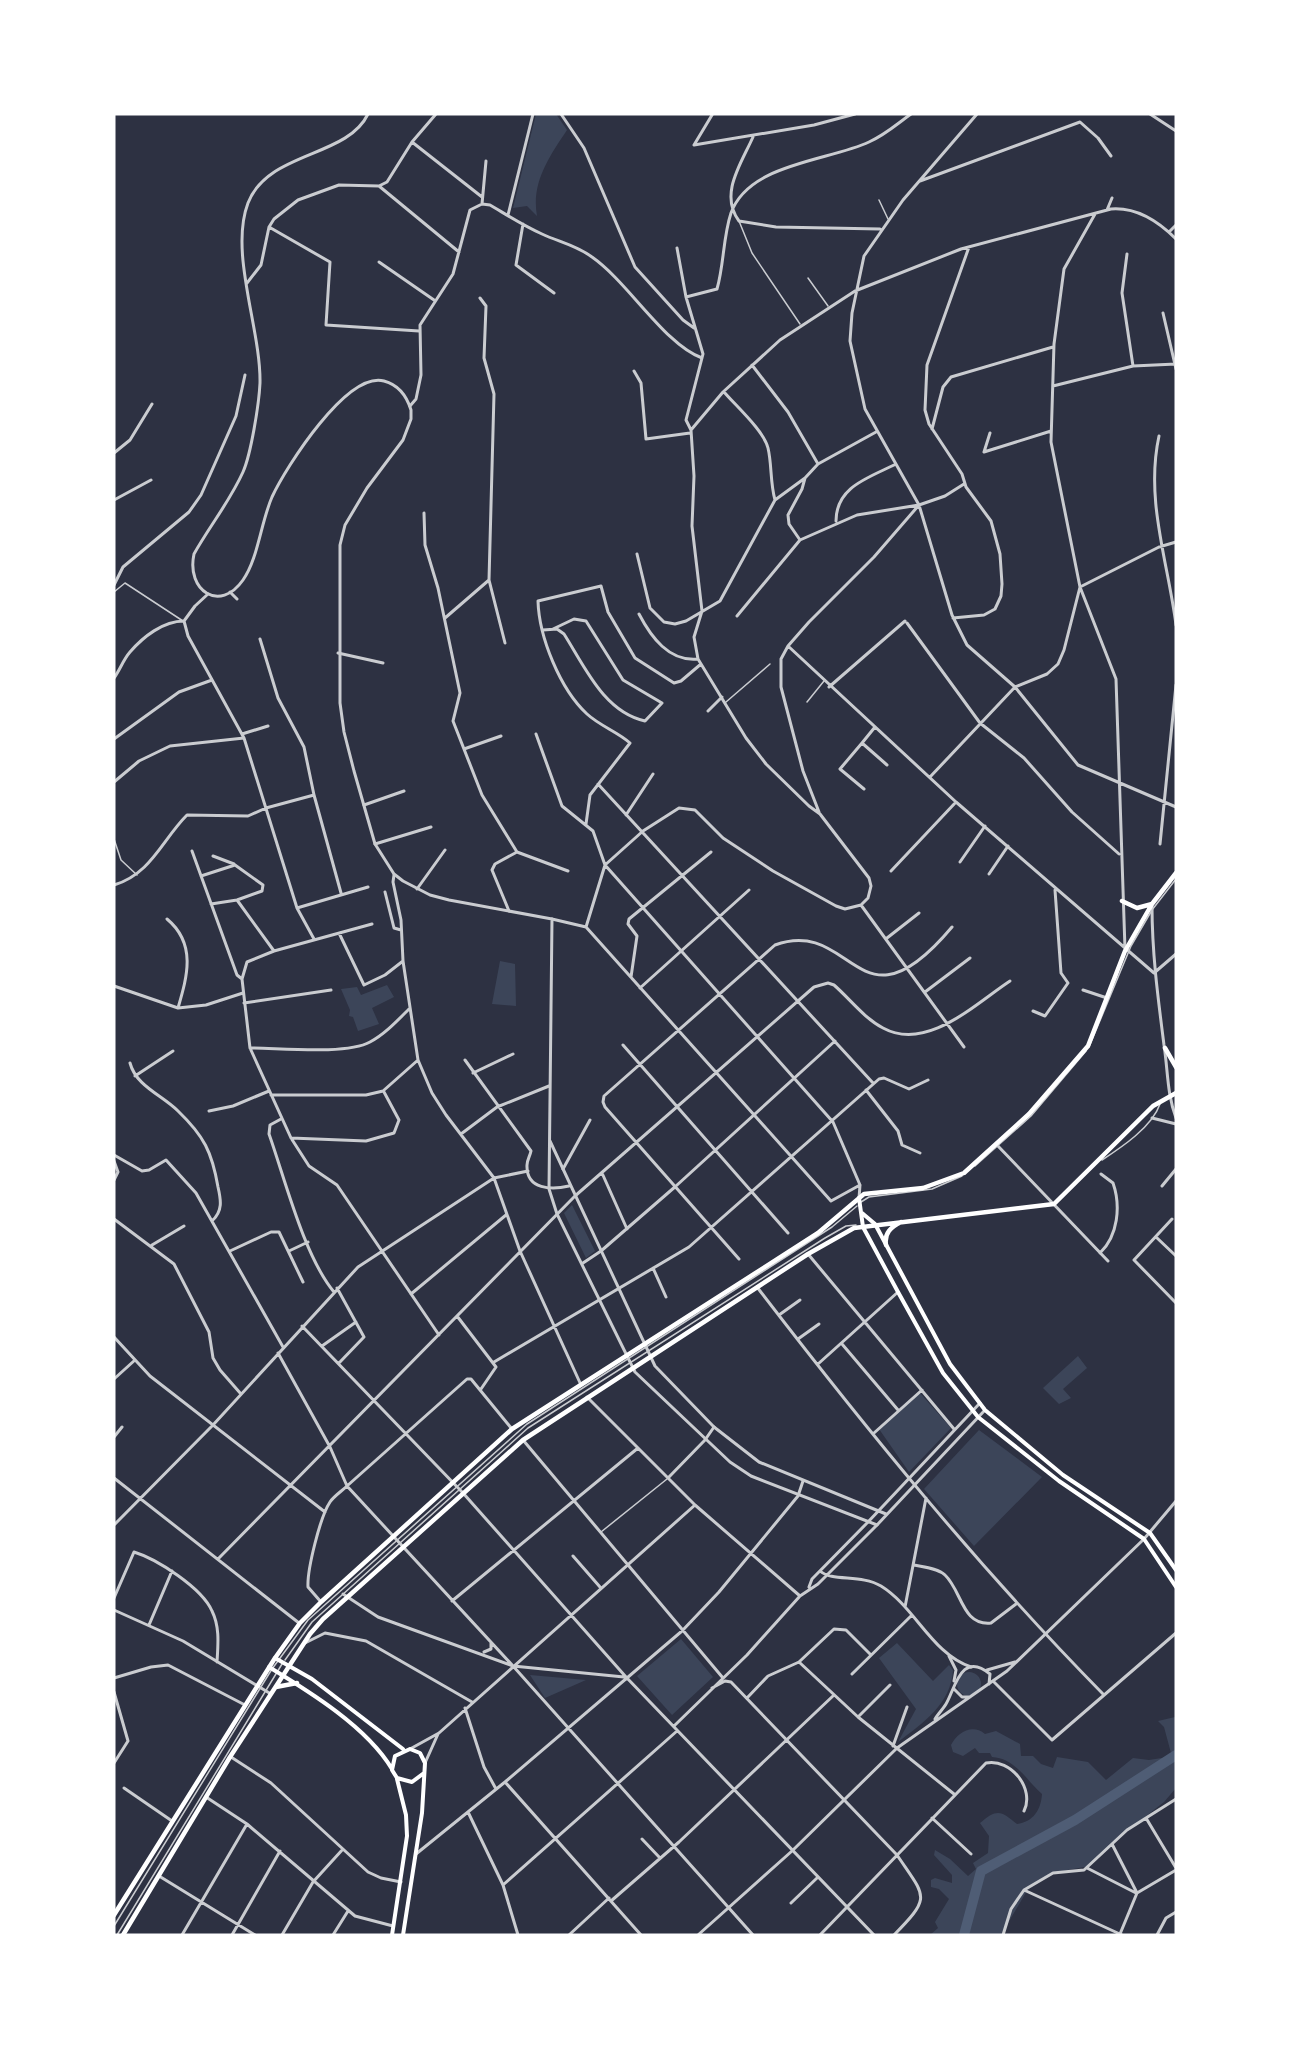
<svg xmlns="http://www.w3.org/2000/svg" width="1290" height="2049" viewBox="0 0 1290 2049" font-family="'DM Sans',sans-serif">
<rect width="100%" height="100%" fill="#2d3142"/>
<path fill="#3c4559" d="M536 114H556L567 130C549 157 531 183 537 216L527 206 513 208Z
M500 961 515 964 516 1006 492 1004Z
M387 985 394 997 372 1008 379 1024 358 1031 353 1017 349 1016 350 1010 341 989 357 987 361 995Z
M572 1205 595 1251 586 1258 564 1213Z
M1078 1356 1087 1368 1063 1389 1071 1398 1059 1404 1043 1388Z
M920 1393 951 1428 909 1472 879 1429Z
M979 1430 1042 1477 974 1546 924 1489Z
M681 1639 713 1677 672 1715 637 1676Z
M897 1643 933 1681 949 1665 953 1670C951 1704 923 1723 898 1742L916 1709 879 1658Z
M957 1684a12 12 0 1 1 24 0a12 12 0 1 1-24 0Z
M530 1675 586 1680 545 1698Z
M1176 1710V1788L1164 1802 1112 1843 1090 1866 1051 1873 1028 1889 1001 1935H930L938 1928 935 1922 949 1899 939 1889 931 1887V1880L935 1878 952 1883V1875L934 1855 935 1850 950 1859 968 1876 976 1869 973 1863 988 1853 989 1836 980 1823C998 1807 1002 1812 1017 1824 1033 1822 1041 1810 1042 1794 1026 1780 1015 1758 992 1757L990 1753H979L975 1748 963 1756 953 1752 951 1745C957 1733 972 1723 985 1734L996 1731 1020 1744 1021 1756H1033L1041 1764 1053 1768 1057 1757 1088 1762 1106 1780 1133 1758 1149 1760 1168 1757 1171 1753 1164 1727 1158 1721 1175 1717Z"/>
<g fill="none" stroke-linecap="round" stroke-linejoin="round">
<path stroke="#4f5d75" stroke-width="10" d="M964 1935 981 1871 1075 1820 1176 1755"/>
<path stroke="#caccd0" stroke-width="1.5" d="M879 200 888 219
M739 221 752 253 800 324
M808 278 828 306
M114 592 125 583 183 621
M726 702 770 664
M807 702 824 681
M114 839 121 860 137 875
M1089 1047 1131 946 1152 910 1176 879
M1102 1160C1122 1147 1152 1127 1160 1104
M975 1166 1031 1116 1086 1051
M861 1202 869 1197 932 1189 962 1176
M601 1532 667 1479
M285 1660 312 1622 528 1428 825 1238 846 1226 856 1225
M114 1926 272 1669 308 1620 527 1424 832 1227 857 1206
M117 1935 282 1664"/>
<path stroke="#caccd0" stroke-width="3" d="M561 114 584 148 635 267 683 320 694 328
M977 114 903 200 864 256 852 313 850 341 865 409 919 505 952 615 967 645 1015 687 1078 765 1176 807
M1150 114 1176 131
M712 115 694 145 814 125 855 114
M753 137C741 164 719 194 739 221L776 227 880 229
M412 142 482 197
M920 181 1080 122 1098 138 1111 156
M379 186 387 182 412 142 436 114
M482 204 486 161
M1107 210 1112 198
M1095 214 1064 269 1054 344 1051 442 1080 587 1116 679 1125 949
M508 215 533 114
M523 224 516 265 554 293
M269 227 330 262 326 325 419 331
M1169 232 1176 225
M1127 254 1122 293 1133 366
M379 262 434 300
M247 283 261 265 269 227 274 219 298 200 339 185 379 186 459 252
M686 297 717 289C724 265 723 237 731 213 749 163 829 161 869 142 885 135 897 124 911 114
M1163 313 1176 369
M752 365 788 412 818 464
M634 371 641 383 646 439 690 433
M1053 386 1133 366 1176 364
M724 392C736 406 764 431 768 448 772 465 770 482 775 500
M410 406 416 399 421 375 420 325 453 274 470 210 482 204 490 205C507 215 524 226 542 234 559 242 576 245 592 257 628 282 665 345 702 358
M932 429 943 387 951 377 1053 347
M691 430 723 392 780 340 855 291 961 249 1111 209C1136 207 1159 222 1176 239
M990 433 984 452 1051 431
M1159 436C1145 500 1168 562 1176 625
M114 453 130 440 152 404
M114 500 151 480
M424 513 425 545 438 588 460 693 453 721 482 795 517 852 568 871
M836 521C836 487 868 478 894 465
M800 540 789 524 788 515 802 489 805 478
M637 554 650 608 664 622 675 624 686 621 720 601 775 500 805 478 818 464 876 432
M489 580 505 643
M114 585 123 567 189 512 201 495 236 416 245 375
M230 592 237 599
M208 594 195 606 184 621 188 636 244 738 297 908 314 939
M639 614C651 637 669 662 698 659
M737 616 800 540 857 515 919 505 945 496 964 484
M445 618 489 580 494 394 484 358 486 306 480 298
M953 618 984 615 995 609 1001 596 1002 584 1000 554 991 521 966 487 962 474 929 424 925 410 927 365 969 247
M907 623 980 723 1024 758 1072 812 1119 854
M543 630 557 629 564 634C585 667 604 712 645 721L662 703 623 680 586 621 574 619 553 629
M260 639 278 698 304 747 314 795 341 893
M788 646 956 802 1154 973
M338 653 383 663
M114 678C120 670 123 660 130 652 143 637 163 621 184 621
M829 687 905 621
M708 711 722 697
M875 727 862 743 887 765
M242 734 268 726
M536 734 562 806 593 831 605 865 833 1122 860 1185 859 1198
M114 739 179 692 212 680
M862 743 840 769 864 789
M464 749 501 736
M930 777 1015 687 1047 674 1058 664 1064 650 1080 587 1159 547 1176 542
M114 782 139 761 170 746 244 738
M598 784 873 1083
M364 805 404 791
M819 812 803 771 781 687V659L788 646 809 622 874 557 919 505
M626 815 653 774
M586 824 590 795 630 743C618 732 600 726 587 714 560 689 539 637 538 601L601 586 608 612 635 658 674 683 681 681 701 664
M375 844 431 827
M1160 844 1176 685
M192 851 237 975 242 979
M213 856 234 864
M960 862 985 826
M891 871 956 802
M989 874 1008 846
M394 875 393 882 401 920 403 961 418 1060 432 1093 446 1115 494 1178 520 1251 581 1385
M201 876 235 865 263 885 262 891 237 900 211 904
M114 885C151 874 162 840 187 815L248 816 266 808 314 795
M417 889 445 850
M385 892 394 928 401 930
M237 900 274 951
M861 905 964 1047
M1152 906C1152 953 1158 998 1164 1045 1168 1071 1167 1094 1176 1118
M297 908 368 887
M509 911 492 870 495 864 517 852
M167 919C197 944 187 977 178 1008
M552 919 586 927
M372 924 274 951 247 962 242 979 250 1048 291 1138 309 1166 337 1185 439 1335
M586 927 605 865 643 831 679 808 695 810 723 838 773 871 836 906 845 909 861 905 868 898 871 886 869 878 820 814 809 806 766 764 746 738 698 659 694 637 702 611 692 526 694 476 691 430 686 420 703 354 686 297 677 248
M586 927 831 1201 860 1185
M339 933 364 985 385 975 403 961
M887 938 919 913
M1154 973 1176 954
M631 977 637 936 628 924 629 919 711 852
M114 986 178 1008 206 1005 243 993
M640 988 749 890
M1083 990 1107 998
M925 992 970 958
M244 1003 331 990
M1033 1011 1045 1016 1068 983 1061 973 1055 890
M623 1045 788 1233
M250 1048C279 1048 347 1055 370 1042 385 1034 397 1021 409 1009
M465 1060 531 1151C530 1156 527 1160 527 1165 526 1190 552 1190 569 1186
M130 1063C136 1086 162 1095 178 1111 204 1136 212 1152 218 1187 221 1200 223 1211 212 1221
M473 1073 513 1054
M135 1076 173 1051
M866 1090 898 1131 902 1145 920 1153
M271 1095H366L383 1091 418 1060
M209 1111 233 1106 269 1091
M1152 1118 1176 1124
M281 1119 270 1125 269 1134C285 1179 304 1256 334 1292
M461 1134 497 1107 549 1086
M291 1138 366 1141 394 1133 399 1120 384 1092
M997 1145 1108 1261
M114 1155 142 1171 149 1170 166 1160 196 1193 283 1347
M114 1161 118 1172 114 1180
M563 1169 590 1120
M602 1173 627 1229
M1162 1186 1176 1169
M114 1219 174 1264 209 1332 213 1358 220 1370 241 1394
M1172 1219 1134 1260 1176 1303
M1156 1237 1176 1256
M152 1245 184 1226
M230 1251 271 1232H279L303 1282
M289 1251 308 1242
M1100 1253C1118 1236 1121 1206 1113 1183L1101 1174
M808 1254 954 1429
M739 1259 605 1107 603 1102 604 1096 775 945C854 916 858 1039 952 927
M583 1263 601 1251 676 1186 835 1041
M653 1268 666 1297
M757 1287C866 1429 979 1568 1104 1695
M337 1288 364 1337 339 1363
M411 1294 506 1215
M779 1315 800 1300
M457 1316 496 1367 481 1389
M302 1326 463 1493 626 1677 874 1935
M114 1337 150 1376 325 1512
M798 1339 819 1324
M842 1344 898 1410
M322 1346 356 1322
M278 1353 330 1447 347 1486 513 1666 753 1935
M494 1362 689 1247 879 1079 884 1078 909 1089 928 1080
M818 1364 898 1292
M114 1379 135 1360
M587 1397 695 1505 800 1596
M874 1433 922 1390
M114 1437 122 1427
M523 1440 723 1678
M114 1478 299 1623
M668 1478 705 1440 714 1427
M114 1525 213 1425 358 1267 494 1178 528 1171
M573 1556 600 1587
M218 1559 575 1196 814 987 828 983 834 985C850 999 864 1018 883 1028 927 1052 975 1004 1010 981
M914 1565C923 1567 938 1568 945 1575 962 1591 962 1626 991 1623L1016 1604
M820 1571C832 1582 861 1574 881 1586 915 1607 932 1654 971 1667
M809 1587 812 1579 868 1522
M343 1594 378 1617 513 1666 624 1677
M114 1598 134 1552C157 1559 202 1588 212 1611 220 1627 218 1645 217 1662
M452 1601 638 1448
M321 1602 308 1587C307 1570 320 1517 330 1502 334 1496 342 1491 347 1486L467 1379H471L512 1429
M905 1607 926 1498
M114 1610 183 1641 271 1694
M149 1625 172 1571
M305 1643 325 1633 366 1641 472 1702
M484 1652 491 1649V1643
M949 1656 956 1670 954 1681
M799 1662 858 1717 954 1794
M852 1674 912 1615
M114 1678 151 1667 168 1665 245 1705
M994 1682 1052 1740 1176 1633
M712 1688 725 1681 731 1682 897 1855C926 1898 932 1896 894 1935
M114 1692 128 1741 114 1763
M747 1698 768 1676 799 1662 834 1629 846 1630 871 1655
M465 1708 484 1767 496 1789
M858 1717 890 1685
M674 1726 747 1655 800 1596 818 1584 877 1525
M893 1746 907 1707
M410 1749 439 1733 695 1505
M231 1757 271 1783 368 1872 381 1878 401 1882
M425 1763 438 1734
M505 1782 641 1935
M124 1788 172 1821
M206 1797 247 1824 355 1916 393 1926
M468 1812 503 1885 518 1935
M932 1818 971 1854
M1146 1818 1176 1868
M642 1839 660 1858
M1112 1844 1136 1891
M416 1854 505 1782 682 1631 719 1592 798 1496 803 1481
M1087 1868 1136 1893
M159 1876 255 1935
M503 1885 677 1731
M1024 1890 1122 1935
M611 1901 679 1842 834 1695
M791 1903 817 1878
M1120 1934 1137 1893 1176 1870
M182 1935 247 1824
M232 1935 280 1851
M282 1935 313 1882 343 1849
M333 1935 348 1911
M569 1935 609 1898
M820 1935 986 1763C1011 1758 1035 1789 1024 1811
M1003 1935 1011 1909 1024 1890 1053 1873 1084 1870 1127 1830 1176 1799
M1157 1935 1166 1918 1176 1912"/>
<path stroke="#caccd0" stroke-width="3" d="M368 114C347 158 268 151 248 203 229 253 261 329 260 383 259 404 251 454 243 472 230 501 209 527 194 554 186 591 220 613 243 580 258 559 261 522 272 497 286 467 347 371 384 381 399 385 407 397 411 410V419L403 440 367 488 345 525 340 545V703L344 732 354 771 375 844 394 874 403 881 430 895 449 900 552 919 549 1189 557 1214 635 1372 730 1462 751 1476 877 1525 985 1410
M550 1141 655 1366 714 1427 759 1462 886 1514
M868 1522 980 1403
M987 1670 1015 1662
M954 1689 962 1697H970
M935 1719C938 1714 943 1709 946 1704 955 1689 961 1650 990 1674L989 1684
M698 1935 792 1851 897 1748 1007 1671 1144 1539 1176 1501"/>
<path stroke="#fff" stroke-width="4" d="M859 1198 863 1227 898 1292 943 1373 978 1417 1059 1481 1144 1539 1176 1587
M862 1213 875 1224 950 1364 985 1410 1063 1475 1150 1533 1176 1570
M275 1658 312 1679 403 1749
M269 1667C310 1692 367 1727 392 1769
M392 1935 407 1836 406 1815 397 1779
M403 1935 422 1813 425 1763 420 1753 410 1749 395 1756 392 1770 397 1778 412 1782 424 1773"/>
<path stroke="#fff" stroke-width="4.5" d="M1122 901 1137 908 1152 904
M1165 1048 1176 1067
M886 1245C884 1233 891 1227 901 1222
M276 1687 297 1683
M114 1915 275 1658 300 1623 321 1602 512 1429 818 1233 864 1194 923 1188 964 1173 1029 1114 1088 1046 1125 951 1152 904 1176 873
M123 1935 230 1757 310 1634 323 1619 523 1440 808 1254 854 1228 1054 1204 1153 1106 1176 1093"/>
</g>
<rect width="1290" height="2049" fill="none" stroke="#ffffff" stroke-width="231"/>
</svg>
